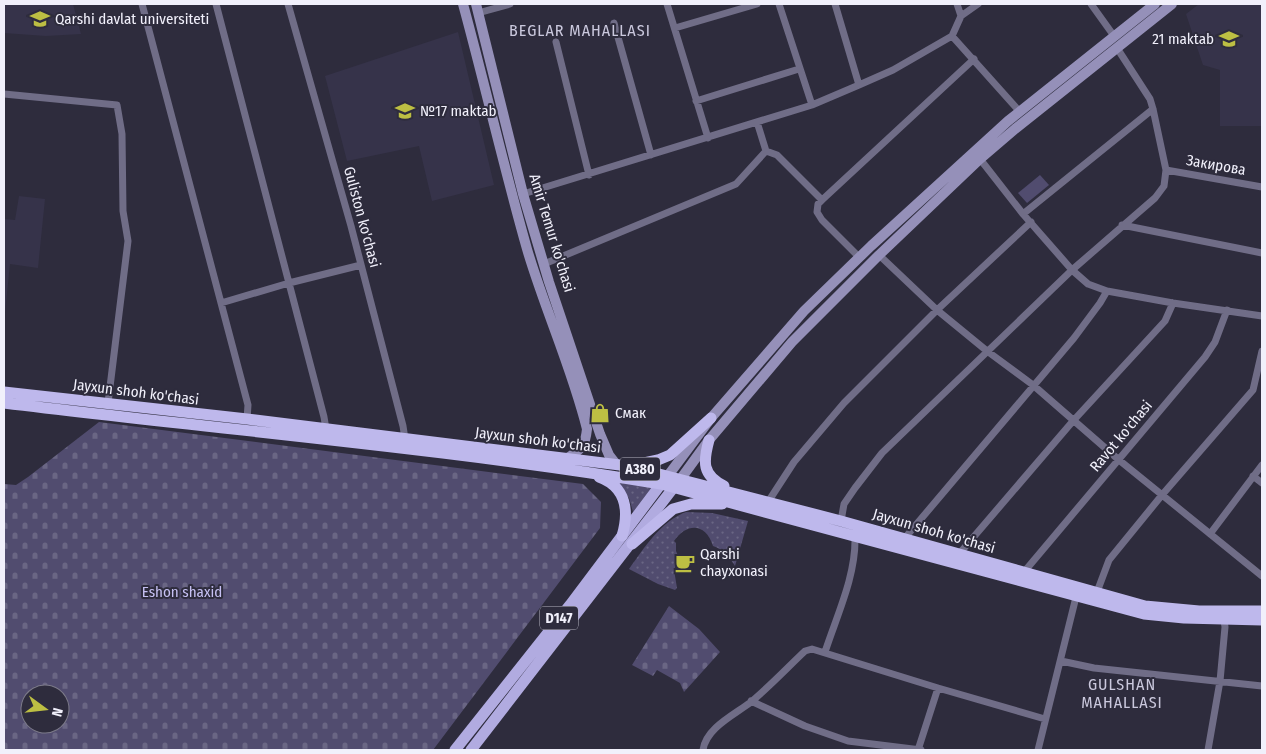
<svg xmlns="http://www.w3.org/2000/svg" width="1266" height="754" viewBox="0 0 1266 754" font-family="'Fira Sans Condensed',sans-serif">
<defs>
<pattern id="grass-dots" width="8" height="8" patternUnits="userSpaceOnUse" patternTransform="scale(1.25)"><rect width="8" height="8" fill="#514c6f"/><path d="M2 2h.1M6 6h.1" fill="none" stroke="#6a6684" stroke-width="1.8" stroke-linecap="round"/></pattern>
<pattern id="cemetery-stones" width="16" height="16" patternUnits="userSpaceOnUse" patternTransform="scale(1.25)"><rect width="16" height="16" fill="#514c6f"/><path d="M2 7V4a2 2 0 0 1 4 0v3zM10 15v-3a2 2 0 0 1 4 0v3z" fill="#6a6684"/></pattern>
</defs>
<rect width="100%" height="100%" fill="#2e2c3d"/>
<path fill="#36334a" d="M4 4H73L81 34 46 36 4 33Z
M1199 4H1262V126H1220V70L1203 65 1186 14Z
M458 32 494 185 432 201 419 146 347 161 325 76Z
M19 196 45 199 38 268 10 264 4 322V219L15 220Z"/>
<path fill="url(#grass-dots)" d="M616 480 652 487 633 512 629 498Z
M686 512 712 513 748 521 735 566C729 556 724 550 713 546 706 523 687 522 674 541L676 543V551L679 558 674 570 677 588 675 590 658 584 629 569C645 547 660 522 686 512Z"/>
<path fill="url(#cemetery-stones)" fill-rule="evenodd" d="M99 422 583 484 601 502 600 528 433 750H4V484L16 485 28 477ZM30 694H60V724H30Z
M669 606 699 629 720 652 684 692 680 683 657 670 653 676 632 665Z"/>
<path fill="#514c6f" d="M1040 175 1049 185 1027 203 1018 193Z"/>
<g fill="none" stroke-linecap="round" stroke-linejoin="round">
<path stroke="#706d87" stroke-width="7" d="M142 4 248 405 247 419
M216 4 324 417 326 429
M288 4 351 226 403 426 405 439
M667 4 708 138
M779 4 812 105
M835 4 859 85
M957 4 961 16
M1091 4 1114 36
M478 13 510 4
M614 23 651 155
M675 28 757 4
M952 36 1020 112
M556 42 589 175
M4 94 117 105 122 134 123 211 128 241 108 403
M696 101 799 69
M766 151 777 155 822 200 974 59
M980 159 1023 214 1072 270 1088 284 1107 291 1173 303 1262 316
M1166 170 1262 187
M523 194 812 105 859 85 893 70 952 36 961 16 978 4
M822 200 818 204 817 212 822 220 859 257
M1023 214 1153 109
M1122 225 1262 253
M879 255 937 310 987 351 1033 385 1119 460 1262 576
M544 264 736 184 766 151 757 122
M221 303 289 283 361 265
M1253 476 1262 483
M768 502 794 462 844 403 937 310 1031 222
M841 521 844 504 855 488 882 453 1072 270 1155 198 1164 186 1166 170 1153 109 1150 99 1117 48
M1210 534 1262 465
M904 539 1074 338 1100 303 1107 291
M959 554 1073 421 1165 321 1173 303
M1024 572 1205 357 1215 342 1227 310
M1097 592 1109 560 1162 495 1253 390 1262 351
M825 652C837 615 856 576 855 537
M1061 661 1094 668 1262 686
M751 701 805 726 848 741 921 750
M703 750C706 728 734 715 751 702 770 686 787 668 805 651L812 649 938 688 1045 719
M918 750 938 688
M1038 750 1076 597
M1208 750 1220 681 1225 627 1224 620"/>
<path stroke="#9590b9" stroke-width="10" d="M463 4C485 85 504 168 527 249 545 310 572 368 587 429 585 447 582 448 568 458
M476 4 523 194 549 282 600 434 609 455 616 464
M664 481 711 418 804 311 871 246 1008 121 1155 4
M677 484 709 440 792 342 879 255 980 159 1015 129 1172 4"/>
<path stroke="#b1abe0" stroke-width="11" d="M455 750 570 605 661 484
M471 750 674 487"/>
<path stroke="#beb8ec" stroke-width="11" d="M4 392 247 419 628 466 841 521 1145 606 1199 611H1262
M4 403C223 430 444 448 661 484L1144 614 1184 618 1262 620
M709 440C703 462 702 475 724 486
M630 466 658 460 670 455 711 418
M599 477C627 487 629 512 622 536
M632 544 673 509 691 504H722"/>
</g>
<defs>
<symbol id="university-bare" viewBox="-9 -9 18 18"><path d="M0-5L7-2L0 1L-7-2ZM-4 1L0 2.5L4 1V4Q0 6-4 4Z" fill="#bdbf43" stroke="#2e2c3d" stroke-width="2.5" paint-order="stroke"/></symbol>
<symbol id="school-bare" viewBox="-9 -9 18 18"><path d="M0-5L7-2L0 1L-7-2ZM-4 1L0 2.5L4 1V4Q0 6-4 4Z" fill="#bdbf43" stroke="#2e2c3d" stroke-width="2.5" paint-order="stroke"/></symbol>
<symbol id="shop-bare" viewBox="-9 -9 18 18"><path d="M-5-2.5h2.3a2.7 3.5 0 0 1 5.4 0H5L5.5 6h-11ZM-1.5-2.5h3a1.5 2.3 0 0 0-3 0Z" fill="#bdbf43" stroke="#2e2c3d" stroke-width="2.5" paint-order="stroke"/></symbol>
<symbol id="cafe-bare" viewBox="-9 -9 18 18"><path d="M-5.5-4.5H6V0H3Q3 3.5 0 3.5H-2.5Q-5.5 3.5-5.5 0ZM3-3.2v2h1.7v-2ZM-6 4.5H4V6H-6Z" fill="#bdbf43" stroke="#2e2c3d" stroke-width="2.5" paint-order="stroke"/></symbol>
</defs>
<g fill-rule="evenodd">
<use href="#university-bare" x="26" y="5" width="28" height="28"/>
<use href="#school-bare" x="1215" y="25" width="28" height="28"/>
<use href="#school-bare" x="391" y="97" width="28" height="28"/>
<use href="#shop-bare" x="586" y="399" width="28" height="28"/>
<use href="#cafe-bare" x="671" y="549" width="28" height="28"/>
</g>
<g text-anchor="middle" stroke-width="4" stroke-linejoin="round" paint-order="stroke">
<g fill="#2e2c3d" stroke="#b6b5c2" stroke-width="1">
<rect x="620" y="457.5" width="40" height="23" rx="4"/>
<rect x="540" y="606.5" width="38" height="23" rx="4"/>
</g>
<g font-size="14" font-weight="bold" fill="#f1f0fb">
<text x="640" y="474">A380</text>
<text x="559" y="623">D147</text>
</g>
<g font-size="15" fill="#f1f0fb" stroke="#2e2c3d" text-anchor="start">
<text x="55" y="24">Qarshi davlat universiteti</text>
<text x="1214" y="44" text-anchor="end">21 maktab</text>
<text x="420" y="116">№17 maktab</text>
<text x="615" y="418">Смак</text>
<text x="700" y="559">Qarshi<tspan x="700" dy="17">chayxonasi</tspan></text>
</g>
<g font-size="15" fill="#f1f0fb" stroke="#2e2c3d">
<text transform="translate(1216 165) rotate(10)" y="5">Закирова</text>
<text transform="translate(362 217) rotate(75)" y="5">Guliston ko'chasi</text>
<text transform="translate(552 233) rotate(73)" y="5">Amir Temur ko'chasi</text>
<text transform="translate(136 392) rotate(7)" y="5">Jayxun shoh ko'chasi</text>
<text transform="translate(1121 436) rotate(-50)" y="5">Ravot ko'chasi</text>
<text transform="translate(538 440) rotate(7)" y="5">Jayxun shoh ko'chasi</text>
<text transform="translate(934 531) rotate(16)" y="5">Jayxun shoh ko'chasi</text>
</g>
<g font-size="15" fill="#c6c0f3" stroke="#2e2c3d">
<text x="182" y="597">Eshon shaxid</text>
</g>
<g font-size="16" letter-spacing="1" fill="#cac8dd" stroke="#2e2c3d">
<text x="580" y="36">BEGLAR MAHALLASI</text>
<text x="1122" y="690">GULSHAN<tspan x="1122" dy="18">MAHALLASI</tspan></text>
</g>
</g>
<rect width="1266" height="754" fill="none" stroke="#f1f0fb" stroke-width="10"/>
<g transform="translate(45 709) rotate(105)"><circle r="24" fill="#2e2c3d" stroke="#7c7a89"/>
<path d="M0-4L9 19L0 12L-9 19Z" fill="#bdbf43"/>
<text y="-8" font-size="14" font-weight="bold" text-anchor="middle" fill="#f1f0fb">N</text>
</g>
</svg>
